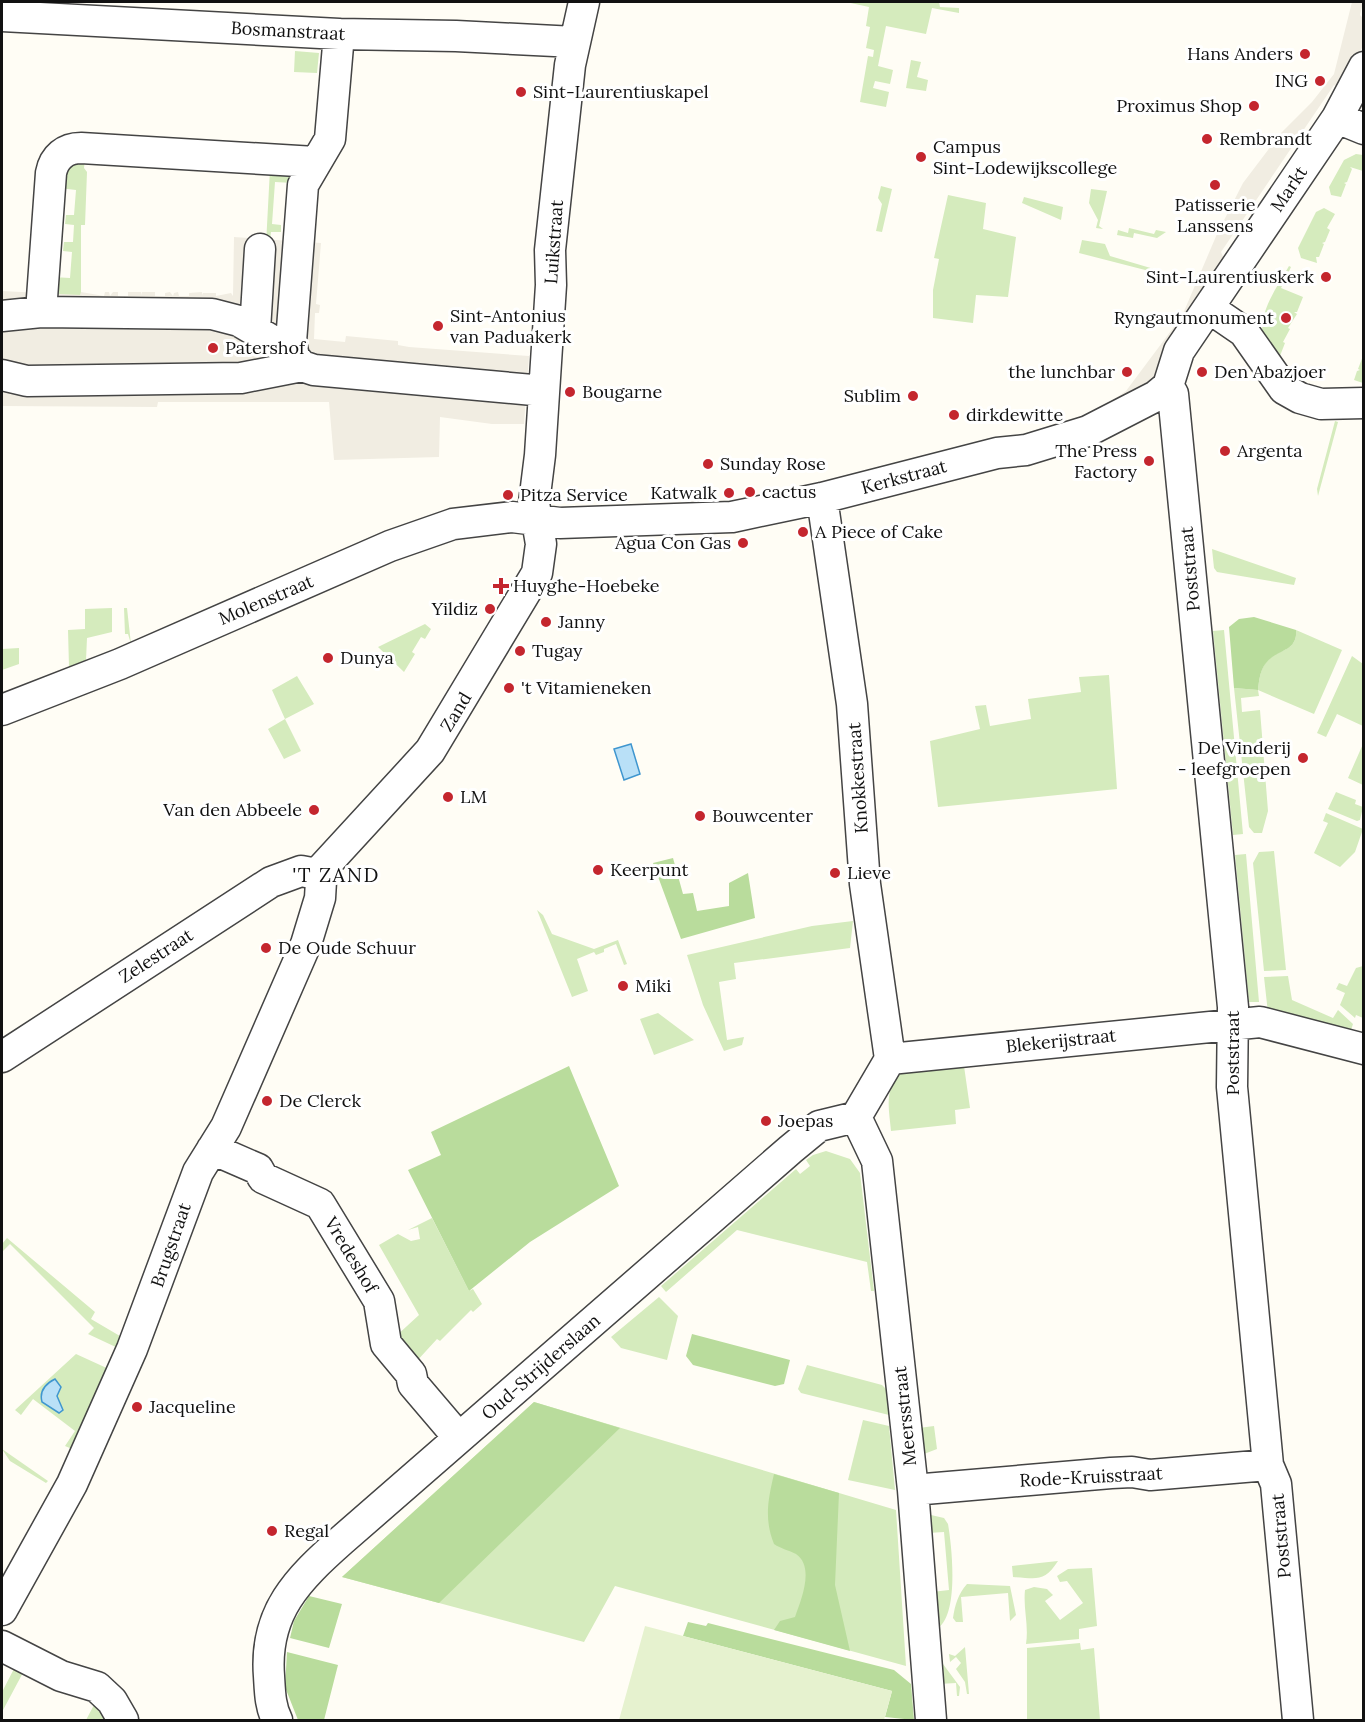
<svg xmlns="http://www.w3.org/2000/svg" width="1365" height="1722" font-family="Lora,serif">
<style>
.green{fill:#d5ebbd}
.forest{fill:#b9dc9c}
.pitch{fill:#e6f2cf}
.plaza{fill:#f1ede2}
.water{fill:#b9e0f7;stroke:#3f96cf;stroke-width:1.5}
.lines{fill:none;stroke-linecap:round;stroke-linejoin:round}
.minor-casing{stroke:#444;stroke-width:33}
.minor{stroke:#fff;stroke-width:30}
.poi-dot{fill:#c4262e;stroke:#fff;stroke-width:2}
.labels{text-anchor:middle;stroke-width:6;stroke-linejoin:round;paint-order:stroke}
.street-label{font-size:18px;fill:#111;stroke:#fff}
.poi-label{font-size:18px;fill:#111;stroke:#fff;text-anchor:start}
.neighbourhood-label{font-size:20px;letter-spacing:1.5px;fill:#111;stroke:#fff}
</style>
<rect width="100%" height="100%" fill="#fffdf5"/>
<path class="green" d="M846,2H939L940,7L959,8V13L932,8L926,34L886,26L878,66L893,70L890,84L875,81L873,88L889,92L886,107L860,102L868,56L873,57L874,50L866,48L870,27L866,26L869,7Z
M295,51L319,53L317,73L294,72Z
M911,60L921,62L917,77L928,80L926,91L906,88Z
M1356,154L1363,155V171L1350,167L1352,169L1347,182L1344,183L1346,184L1341,197L1331,195L1329,187L1344,160Z
M85,159L84,168L87,172L85,225H81V295L58,301L53,277L70,278L72,252L63,251L64,242H73L74,225L65,224L66,215H74L76,190L59,188L62,169Z
M270,169L298,171L293,183L275,182L272,224L281,225V232H271L263,301Z
M881,186L892,189L882,232L876,231L882,204L878,198Z
M1091,189L1107,191L1099,226L1103,229L1096,228L1098,220L1089,203Z
M948,195L986,203L983,229L1016,237L1008,297L976,295L973,323L933,318V290L939,259L934,258Z
M1024,197L1063,207L1061,220L1022,203Z
M1324,208L1335,214L1327,228L1330,230L1325,242L1322,243L1324,244L1319,257H1316L1317,263L1301,258L1298,248L1316,212Z
M1129,228L1154,234L1156,230L1166,232L1157,238L1134,233L1133,238L1117,235L1118,230L1128,233Z
M1082,240L1105,244L1110,256L1154,269L1153,272L1079,253Z
M1289,266L1291,267L1281,288L1303,297L1297,312H1294L1297,314L1288,328L1290,329L1283,342L1285,343L1276,366C1272,356 1265,346 1263,336C1258,312 1278,286 1289,266Z
M1363,356H1364L1363,383L1354,380L1357,371L1360,370L1358,369Z
M1335,421L1338,422L1318,496L1317,489Z
M1212,549L1296,578L1294,585L1217,572L1214,568Z
M112,608V632L87,638L86,660L69,667L68,630L85,629V609Z
M124,608H127L131,644L128,634H125Z
M425,624L431,629L425,639L421,637L412,652L415,654L404,672L378,647Z
M1224,630L1243,834L1233,835L1213,631Z
M1296,630L1342,650L1314,714L1258,690L1259,696L1241,698L1242,712L1260,710L1268,811L1262,833H1254L1249,827L1234,688L1258,690C1259,681 1260,670 1266,662C1277,649 1298,652 1296,630Z
M19,648V664L2,670V649Z
M1352,656L1363,664V726L1337,714L1326,737L1317,733Z
M1109,675L1117,789L938,807L930,741L980,729L975,706L986,705L990,726L1031,719L1028,699L1081,692L1079,677Z
M297,676L314,704L285,719L301,751L284,759L268,729L285,719L272,690Z
M1363,744V785L1348,778Z
M1336,792L1356,800L1355,804L1363,807L1360,820L1357,821L1328,809Z
M1326,813L1363,829L1355,852L1340,867L1314,853L1328,823L1323,821Z
M1274,851L1286,970L1264,971L1253,863L1259,852Z
M1246,854L1259,1002H1249L1235,855Z
M537,910L543,915L552,934L594,949L618,940L627,964L624,965L616,944L604,949V952L596,955L594,952L577,959L588,991L572,997Z
M853,921L850,948L734,963L736,979L719,982L727,1040L744,1037L742,1045L724,1051L703,1005L687,955L812,926Z
M1363,966V1018L1356,1015L1355,1018L1340,1005L1345,993L1336,989L1339,983L1347,986L1356,968Z
M1288,976L1292,1000L1333,1018L1338,1010L1353,1024L1351,1030L1363,1035L1268,1013L1264,977Z
M658,1013L694,1040L654,1055L640,1019Z
M964,1066L970,1108L955,1110L956,1124L891,1131C889,1108 883,1087 904,1071Z
M826,1151L850,1159L860,1173L874,1291H871L867,1262L737,1230L666,1292L661,1286L796,1169L800,1174L810,1166L806,1160L813,1155Z
M432,1218L469,1291L473,1289L482,1304L473,1312L471,1310L440,1341L437,1339L415,1363L395,1337L419,1315L379,1245L398,1234L411,1241L420,1239L418,1227L408,1230Z
M7,1238L95,1312L91,1319L125,1339L120,1349L88,1334L94,1328L10,1244L2,1252V1244Z
M659,1297L678,1316L667,1360L621,1348L611,1337Z
M76,1354L111,1370L72,1449L65,1446L75,1431L33,1399L21,1415L15,1410Z
M807,1365L882,1385L888,1391L889,1415L801,1393L798,1389Z
M534,1402L896,1510L906,1666L615,1586L584,1642L342,1577Z
M863,1420L889,1426L895,1490L848,1480Z
M934,1426L937,1449L924,1454L919,1428Z
M2,1449L48,1481L46,1483L10,1461Z
M931,1515L944,1518L948,1524C952,1547 959,1614 938,1628L932,1592L949,1590L944,1532L928,1533Z
M1058,1561C1044,1583 1036,1578 1013,1577L1012,1566Z
M1092,1568L1097,1626L1079,1629V1639L1026,1644C1029,1625 1023,1609 1025,1590L1034,1587L1047,1589L1053,1595L1045,1601L1060,1620L1083,1603L1067,1581L1060,1582L1057,1576L1068,1569Z
M967,1584L1010,1586L1016,1615L1010,1621L1008,1593L961,1597L963,1622H956L953,1618C955,1605 958,1594 967,1584Z
M1080,1643L1081,1650L1094,1648L1100,1720H1027V1648Z
M939,1646L943,1664L960,1687L959,1696H957L956,1683L939,1684Z
M965,1647L969,1694H967L965,1682L956,1669L961,1663L956,1657L950,1662L949,1654L955,1656Z
M17,1663L26,1667L2,1712V1692Z
M94,1705L108,1720H86Z"/>
<path class="forest" d="M1254,617L1296,630C1298,652 1277,649 1266,663C1260,670 1259,681 1258,690L1234,688L1229,627L1239,619Z
M673,858L683,894L693,893L697,911L729,906V883L748,873L755,918L681,939L653,863Z
M569,1066L619,1186L530,1242L469,1291L408,1170L441,1155L431,1132Z
M692,1334L790,1360L784,1384L775,1386L693,1365L686,1356Z
M534,1402L620,1428L439,1603L342,1577Z
M774,1474L839,1493L835,1585L850,1651L774,1630L780,1621L795,1617C801,1600 815,1567 796,1554C789,1550 781,1549 774,1544C764,1519 768,1500 774,1474Z
M309,1596L342,1604L329,1648L290,1638L294,1621Z
M688,1622L706,1626L708,1623L894,1670L911,1684L914,1720L885,1717L892,1691L683,1636Z
M287,1652L338,1665L324,1720H298L285,1687Z"/>
<path class="pitch" d="M645,1626L892,1691L884,1720H619Z"/>
<path class="plaza" d="M1352,2H1363L1360,15L1363,18V46L1340,88L1334,85L1221,252L1224,259L1161,377L1116,403L1114,399L1126,391L1182,316L1217,234L1243,183L1281,133L1312,102L1334,74Z
M234,237L321,243L316,304L320,305L319,313H315L314,339L345,342L346,336L398,341V345L409,347L529,356L524,424H492L440,417L439,457L334,460L329,402H158L157,407L2,406V291L80,295L81,292L104,296L105,292H109L110,296L113,292H118V296H128V292H141L142,295V292H155V296H165V293L170,292L173,296L174,293L178,292L179,296H189V293L202,292V295L203,293H216V296L231,293L233,296Z"/>
<path class="water" d="M631,744L640,774L624,780L614,749Z
M55,1379L61,1387L57,1396L63,1410L59,1413L42,1402C39,1391 45,1384 55,1379Z"/>
<g class="lines">
<defs>
<path id="minor" d="M2,16L339,34L456,36L575,42
M339,34L330,139L303,185L291,342L294,357L302,366L314,370L544,391
M1337,118L1364,129
M1209,308L1244,332L1284,389L1300,398L1321,404L1364,403
M41,312L51,173C54,157 65,148 81,148L315,162
M2,316L41,312L212,314L239,321L293,353
M255,330L260,249
M2,375L27,381L241,378L302,366
M1168,386L1173,394L1233,1007L1232,1087L1268,1465L1276,1484L1298,1720
M822,498L852,704L865,884L890,1059
M2,710L120,664L390,546L453,524L512,517L560,523L732,517L822,498L997,453L1026,450L1088,431L1156,396L1168,386L1179,351L1337,118L1364,67
M317,874L430,751L537,573L541,544L534,503L540,455L551,285L550,250L570,65L584,2
M2,1057L271,882L301,871L317,874
M890,1059L1260,1022L1364,1049
M856,1117L877,1161L913,1490L931,1720
M212,1149L258,1169L263,1178L320,1204L379,1301L386,1344L411,1374L413,1384L459,1438
M913,1490L1111,1473L1132,1472L1150,1475L1268,1465
M2,1610L72,1484L132,1349L198,1172L226,1127L306,944L320,898L321,881L317,874
M2,1646L61,1676L97,1687L112,1701L123,1720
M277,1720C270,1706 270,1692 269,1676C264,1612 298,1579 342,1540L791,1149L819,1126L856,1117L890,1059"/>
</defs>
<use href="#minor" class="minor-casing"/>
<use href="#minor" class="minor"/>
</g>
<g class="poi-dot">
<circle cx="1305" cy="54" r="6"/>
<circle cx="1320" cy="81" r="6"/>
<circle cx="521" cy="92" r="6"/>
<circle cx="1254" cy="106" r="6"/>
<circle cx="1207" cy="139" r="6"/>
<circle cx="921" cy="157" r="6"/>
<circle cx="1215" cy="185" r="6"/>
<circle cx="1326" cy="277" r="6"/>
<circle cx="1286" cy="318" r="6"/>
<circle cx="438" cy="326" r="6"/>
<circle cx="213" cy="348" r="6"/>
<circle cx="1127" cy="372" r="6"/>
<circle cx="1202" cy="372" r="6"/>
<circle cx="570" cy="392" r="6"/>
<circle cx="913" cy="396" r="6"/>
<circle cx="954" cy="415" r="6"/>
<circle cx="1225" cy="451" r="6"/>
<circle cx="1149" cy="461" r="6"/>
<circle cx="708" cy="464" r="6"/>
<circle cx="750" cy="492" r="6"/>
<circle cx="729" cy="493" r="6"/>
<circle cx="508" cy="495" r="6"/>
<circle cx="803" cy="532" r="6"/>
<circle cx="743" cy="543" r="6"/>
<path d="M498 577h6v6h6v6h-6v6h-6v-6h-6v-6h6z"/>
<circle cx="490" cy="609" r="6"/>
<circle cx="546" cy="622" r="6"/>
<circle cx="520" cy="651" r="6"/>
<circle cx="328" cy="658" r="6"/>
<circle cx="509" cy="688" r="6"/>
<circle cx="1303" cy="758" r="6"/>
<circle cx="448" cy="797" r="6"/>
<circle cx="314" cy="810" r="6"/>
<circle cx="700" cy="816" r="6"/>
<circle cx="598" cy="870" r="6"/>
<circle cx="835" cy="873" r="6"/>
<circle cx="266" cy="948" r="6"/>
<circle cx="623" cy="986" r="6"/>
<circle cx="267" cy="1101" r="6"/>
<circle cx="766" cy="1121" r="6"/>
<circle cx="137" cy="1407" r="6"/>
<circle cx="272" cy="1531" r="6"/>
</g>
<g class="labels">
<g class="street-label">
<text transform="translate(288 31) rotate(3)" y="6">Bosmanstraat</text>
<text transform="translate(1289 189) rotate(-56)" y="6">Markt</text>
<text transform="translate(554 242) rotate(-86)" y="6">Luikstraat</text>
<text transform="translate(904 477) rotate(-15)" y="6">Kerkstraat</text>
<text transform="translate(1190 569) rotate(-95)" y="6">Poststraat</text>
<text transform="translate(266 600) rotate(-23)" y="6">Molenstraat</text>
<text transform="translate(456 712) rotate(-59)" y="6">Zand</text>
<text transform="translate(858 778) rotate(-94)" y="6">Knokkestraat</text>
<text transform="translate(156 956) rotate(-33)" y="6">Zelestraat</text>
<text transform="translate(1061 1041) rotate(-6)" y="6">Blekerijstraat</text>
<text transform="translate(1233 1053) rotate(-90)" y="6">Poststraat</text>
<text transform="translate(171 1245) rotate(-71)" y="6">Brugstraat</text>
<text transform="translate(351 1255) rotate(59)" y="6">Vredeshof</text>
<text transform="translate(541 1367) rotate(-41)" y="6">Oud-Strijderslaan</text>
<text transform="translate(905 1416) rotate(-96)" y="6">Meersstraat</text>
<text transform="translate(1091 1477) rotate(-3)" y="6">Rode-Kruisstraat</text>
<text transform="translate(1281 1536) rotate(-95)" y="6">Poststraat</text>
</g>
<g class="poi-label">
<text x="1293" y="60" text-anchor="end">Hans Anders</text>
<text x="1308" y="87" text-anchor="end">ING</text>
<text x="533" y="98">Sint-Laurentiuskapel</text>
<text x="1242" y="112" text-anchor="end">Proximus Shop</text>
<text x="1219" y="145">Rembrandt</text>
<text x="933" y="153">Campus<tspan x="933" dy="21">Sint-Lodewijkscollege</tspan></text>
<text x="1215" y="211" text-anchor="middle">Patisserie<tspan x="1215" dy="21">Lanssens</tspan></text>
<text x="1314" y="283" text-anchor="end">Sint-Laurentiuskerk</text>
<text x="450" y="322">Sint-Antonius<tspan x="450" dy="21">van Paduakerk</tspan></text>
<text x="1274" y="324" text-anchor="end">Ryngautmonument</text>
<text x="225" y="354">Patershof</text>
<text x="1115" y="378" text-anchor="end">the lunchbar</text>
<text x="1214" y="378">Den Abazjoer</text>
<text x="582" y="398">Bougarne</text>
<text x="901" y="402" text-anchor="end">Sublim</text>
<text x="966" y="421">dirkdewitte</text>
<text x="1137" y="457" text-anchor="end">The Press<tspan x="1137" dy="21">Factory</tspan></text>
<text x="1237" y="457">Argenta</text>
<text x="720" y="470">Sunday Rose</text>
<text x="762" y="498">cactus</text>
<text x="717" y="499" text-anchor="end">Katwalk</text>
<text x="520" y="501">Pitza Service</text>
<text x="815" y="538">A Piece of Cake</text>
<text x="731" y="549" text-anchor="end">Agua Con Gas</text>
<text x="513" y="592">Huyghe-Hoebeke</text>
<text x="478" y="615" text-anchor="end">Yildiz</text>
<text x="558" y="628">Janny</text>
<text x="532" y="657">Tugay</text>
<text x="340" y="664">Dunya</text>
<text x="521" y="694">'t Vitamieneken</text>
<text x="1291" y="754" text-anchor="end">De Vinderij<tspan x="1291" dy="21">- leefgroepen</tspan></text>
<text x="460" y="803">LM</text>
<text x="302" y="816" text-anchor="end">Van den Abbeele</text>
<text x="712" y="822">Bouwcenter</text>
<text x="610" y="876">Keerpunt</text>
<text x="847" y="879">Lieve</text>
<text x="278" y="954">De Oude Schuur</text>
<text x="635" y="992">Miki</text>
<text x="279" y="1107">De Clerck</text>
<text x="778" y="1127">Joepas</text>
<text x="149" y="1413">Jacqueline</text>
<text x="284" y="1537">Regal</text>
</g>
<g class="neighbourhood-label">
<text x="336" y="882">'T ZAND</text>
</g>
</g>
<rect width="1365" height="1722" fill="none" stroke="#111111" stroke-width="6"/>
</svg>
